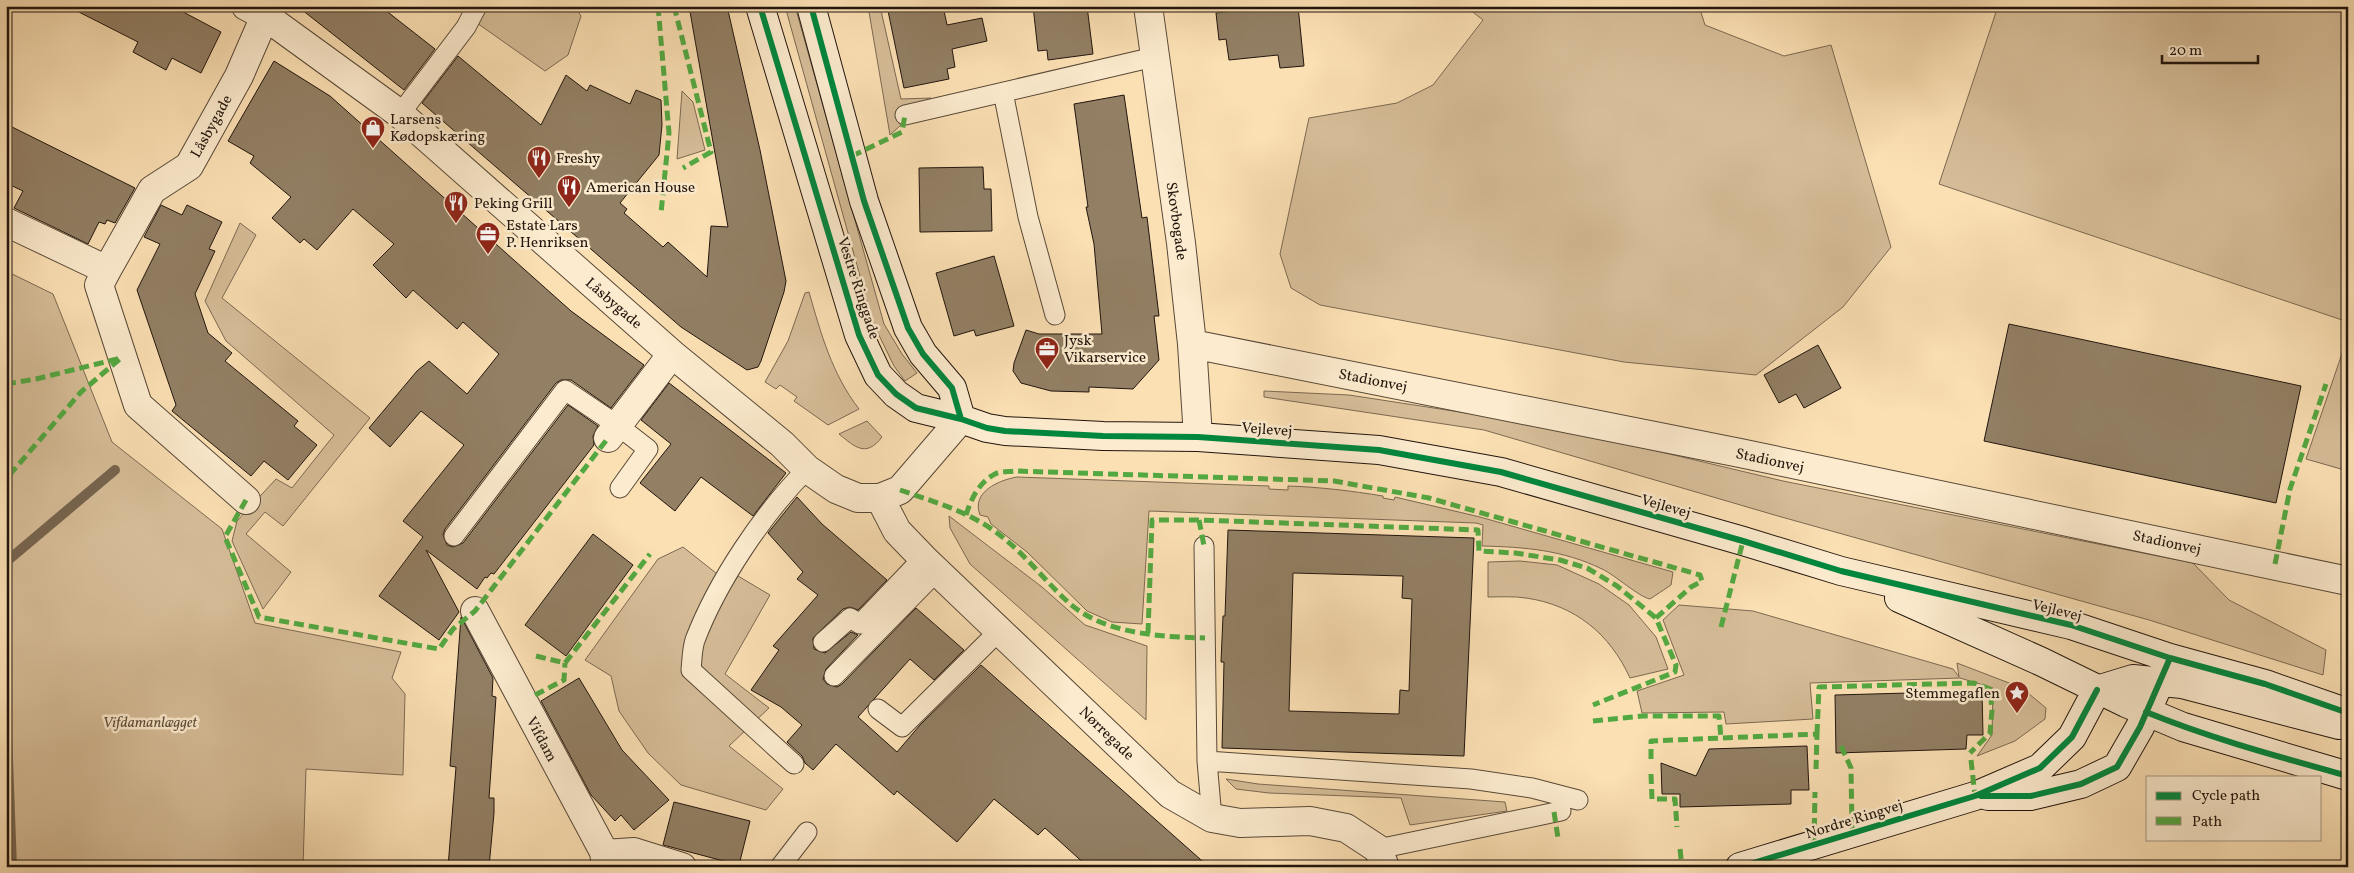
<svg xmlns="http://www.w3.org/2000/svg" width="2354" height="873" font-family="Vollkorn,serif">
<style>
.green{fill:#d6bd98;stroke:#7c6952}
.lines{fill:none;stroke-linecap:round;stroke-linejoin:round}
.stream{stroke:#77654f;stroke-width:10}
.building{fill:#927f64;stroke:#21150d;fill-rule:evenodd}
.service-casing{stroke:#584837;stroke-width:21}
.minor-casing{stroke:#584837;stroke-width:30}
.secondary-casing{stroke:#21150d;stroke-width:30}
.service{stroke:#fcebce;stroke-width:19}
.minor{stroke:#fcebce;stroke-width:28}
.secondary{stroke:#fcebce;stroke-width:28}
.quiet{stroke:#52a941;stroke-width:5;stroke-dasharray:10 5;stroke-linecap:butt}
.cycleway-casing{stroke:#fcebce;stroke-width:9}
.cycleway{stroke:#00873e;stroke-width:6}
.labels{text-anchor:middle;stroke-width:5;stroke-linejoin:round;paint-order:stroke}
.poi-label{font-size:15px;fill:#21150d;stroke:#fcebce;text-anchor:start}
.street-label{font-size:15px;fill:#21150d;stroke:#fcebce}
.park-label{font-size:15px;font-style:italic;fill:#60503e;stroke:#fcebce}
</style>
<rect width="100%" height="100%" fill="#fbe0b4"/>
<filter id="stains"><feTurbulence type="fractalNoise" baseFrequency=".004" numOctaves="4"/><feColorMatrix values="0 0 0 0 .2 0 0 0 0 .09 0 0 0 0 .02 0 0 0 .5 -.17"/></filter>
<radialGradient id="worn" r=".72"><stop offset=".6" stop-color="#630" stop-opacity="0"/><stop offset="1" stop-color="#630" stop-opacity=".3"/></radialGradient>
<path class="green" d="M486,6H575L581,16L568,55L545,71L477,23Z
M785,6H795L884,324L902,354L917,373L905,381L894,366L873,323Z
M868,6H880L901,99L931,98L890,135Z
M1465,6H1699L1705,25L1784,56L1831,45L1891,247L1843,307L1756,375L1624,362L1320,305L1291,288L1280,254L1309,118L1397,103L1433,85L1483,20Z
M1998,6H2348V322L1939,184Z
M682,91L693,102L705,150L677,159Z
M240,223L256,235L222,298L370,418L283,526L265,512L246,534L291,572L263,609L232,541L237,521L276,479L292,488L334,435L226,341L205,301Z
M6,271L53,294L112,442L222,529L255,623L401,652L392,678L405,694L403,775L306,769L303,867H6Z
M809,292C821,334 832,374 859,409L828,425L794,401L797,397L780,385L776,389L765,382L788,341L805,293Z
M2348,336V471L2306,459Z
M1264,391L1349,395L1499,418L1636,446L1783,481L2193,563L2229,600L2326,650L2323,675L2149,620L1778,516L1484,430L1264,397Z
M867,421L882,437C866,458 855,447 839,434Z
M1017,477L1269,486V489L1288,490V486C1320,487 1352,491 1383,496V498L1394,500L1395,497L1480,517L1673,572L1671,585L1650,599C1639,597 1615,575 1602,569C1563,550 1525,547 1482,546L1483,525L1476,523L1149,511L1142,624L1112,622L1087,611L1027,552L991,524L988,517L980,515C971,492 999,480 1017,477Z
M949,516L1042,587L1085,625L1147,646L1146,720L970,564L950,528Z
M683,547L721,577L734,582L738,576L770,595L725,674L769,708L729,746L783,789L766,810L681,785L648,753L619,711L611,676L585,660L658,559Z
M1520,561L1557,565L1599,584L1629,605L1656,637L1668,669L1630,678C1610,634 1575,605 1526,598C1514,596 1500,597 1488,597V562Z
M1679,605L1753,611L1953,669L1959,677L1957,663L2022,688L2046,708L2045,719L2015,741L1977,756L1992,735L1993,688L1960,678L1810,683L1813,719L1726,724L1724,712L1642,713L1637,691L1684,675L1663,620Z
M1226,779L1258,784L1505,802L1507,811L1410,825L1401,798L1269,793L1236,789Z"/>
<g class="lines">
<path class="stream" d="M6,562L115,470
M6,707L12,867"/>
</g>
<path class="building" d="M67,6H172L221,32L201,73L172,58L166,70L133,52L138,42Z
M297,6H380L435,49L404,90Z
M689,6H727L760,150L786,281L784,292L761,361L758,367L747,370L681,327L422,103L458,56L541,125L566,75L587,91L590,85L630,104L636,90L661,100L662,125L659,155L620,203L627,209L624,213L663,247L668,242L707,277L711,226L728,227Z
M887,6H943L947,25L982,18L987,41L952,49L955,67L947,69L949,79L904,88Z
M1033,6H1087L1093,54L1048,60L1047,50L1038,51Z
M1277,6H1298L1304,66L1280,68L1278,55L1229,60L1226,39L1219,40L1216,13Z
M274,61L330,96L571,311L644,365L611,408L571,380H561L556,383L445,529L443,535L447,545L453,547L463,543L568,405L598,426L593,436L594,445L494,574L491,573L487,578L485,577L477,589L426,550L459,612L439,640L379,596L423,537L403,521L464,445L421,411L390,447L369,428L417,371L429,361L467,394L499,354L463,322L457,329L413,290L406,298L373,265L394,244L353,209L317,250L304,239L300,243L272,218L291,197L250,163L254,156L228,141Z
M1124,95L1142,218L1147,217L1159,316H1154L1159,360L1133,389L1089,387V392L1051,391L1021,383L1013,371L1014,363L1026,330L1039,334H1102L1094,244L1086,207H1088L1074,104Z
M6,124L135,188L115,223L107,220L105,224L99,222L88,244L14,208L23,191L6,183Z
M983,167L984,189H991L992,231L920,232L919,168Z
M161,205L182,215L187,205L222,222L209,249L215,251L195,294L208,333L232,353L225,361L298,421L294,426L317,445L288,480L264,461L251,476L172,411L176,405L137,290L160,244L144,237Z
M994,256L1014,326L976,336L974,330L954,336L936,273Z
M2009,324L2301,386L2276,503L1984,441Z
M1818,345L1841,388L1804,408L1796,394L1779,403L1764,375Z
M669,383L786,473L753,516L701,477L675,511L640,483L671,444L641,420Z
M797,497L822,524L887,580L858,610L850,607L843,609L813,638L814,649L825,653L851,632L858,635L826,669L823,679L827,684L837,687L842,684L916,608L964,650L934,680L910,659L858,717L897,752L920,725L981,665L1209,867H1088L1045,828L1038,835L994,799L957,842L897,791L894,795L836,744L813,770L805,763L802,756L787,742L802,725L781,707L751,690L779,650L773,646L818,595L797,579L803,572L768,533Z
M1228,530L1474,538L1464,756L1222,748L1224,662H1221L1223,616H1225ZM1293,573L1403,576L1402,598L1412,599L1409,691L1400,690L1399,714L1289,711Z
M593,534L633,565L566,656L525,625Z
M461,617L493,678L492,696L496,697L489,798H494V813L489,867H448L456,767L450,766Z
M579,678L622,750L669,800L634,830L621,815L615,821L591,795L541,701Z
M1982,691L1983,735H1967L1966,749L1836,753L1835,695Z
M1807,746L1809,790H1791V804L1680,807V794H1662L1661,763L1696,776L1709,749Z
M674,802L750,821L739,865L663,845Z"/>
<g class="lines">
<defs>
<path id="service" d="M1003,92L1028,217L1055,315
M400,114L466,27L477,6
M905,115L1154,57
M454,536L565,390L617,425L648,449L620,488
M1204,546L1207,761L1212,818
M823,642L850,618L860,624L923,558
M834,676L937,571
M878,709L902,727L1000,630
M1207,761L1471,779L1532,788L1578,800
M794,764L691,670C692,661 692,649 695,640C718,580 763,514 807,469
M1378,849L1561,811
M780,867L807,832"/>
<path id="minor" d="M246,6L265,16L400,114L672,354L782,444L807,469L836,489L858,498H880L900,490L961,419
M1148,6L1181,243L1192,344L1198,437
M6,222L107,270L152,190L189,166L239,76L265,16
M107,270L99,285L138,405L246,500
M1192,344L1740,453L2348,581
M608,438L672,354
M880,498L897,531L923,558L1170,794L1212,818L1240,823L1310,821L1346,828L1378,849L1385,867
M475,611L604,852L606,867
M605,854L634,852L682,867"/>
<path id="secondary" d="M760,6L859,335L878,375L896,394L916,408L961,419L987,428L1005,431L1103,436L1198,437L1379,450L1501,472L1743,541L1841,571L2071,625L2170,658L2265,684L2348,713
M811,6L864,201L908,328L923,354L952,388L961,419
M1899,598L2042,662L2126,703L2183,727L2348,776
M2097,690L2133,679L2182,684L2339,725
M1988,796H2031L2081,784L2117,767L2140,727L2170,658
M1740,867L1975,796L2040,768L2072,737L2097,690"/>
</defs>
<use href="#service" class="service-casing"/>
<use href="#minor" class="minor-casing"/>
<use href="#secondary" class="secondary-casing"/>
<use href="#service" class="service"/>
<use href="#minor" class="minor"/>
<use href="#secondary" class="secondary"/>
<path class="quiet" d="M658,6L669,133L661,213
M674,6L711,152L683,168
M852,156L902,132L905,115
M6,384L36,379L121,358L81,392L6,479
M900,490C938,503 976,514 1006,540C1029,559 1047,583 1068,602C1103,634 1161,637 1205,638
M246,500L225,537L259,617L439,649L453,629L475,611L608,438
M966,515C971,499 979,482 995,474C1000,471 1009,472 1015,471L1334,481L1429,498L1700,575L1702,581L1691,587L1656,618
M1199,520L1204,546
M2275,564L2290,489L2326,384
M1721,627L1743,541
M1148,633L1152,520H1199L1478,530L1479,551L1515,553L1560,560L1587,568L1617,586L1656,618L1676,665L1675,672L1593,705
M536,656L565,663L650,554
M535,695L564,680L565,663
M1593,721L1642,716H1719L1721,738
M1817,734L1819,687L1974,683L1990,689L1992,710L1990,733L1970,753
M1841,746L1851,768L1852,831
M1651,759V741L1817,734L1816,769
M1971,760L1975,796
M1651,774L1652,799H1675L1677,827
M1554,812L1558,838
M1814,843L1815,792
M1680,849L1682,867"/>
<defs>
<path id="cycleway" d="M760,6L859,335L878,375L896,394L916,408L961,419L987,428L1005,431L1103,436L1198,437L1379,450L1501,472L1743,541L1841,571L2071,625L2170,658L2265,684L2348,713
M811,6L864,201L908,328L923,354L952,388L961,419
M2146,712C2212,739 2280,757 2348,776
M1981,796H2031L2081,784L2117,767L2140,727L2170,658
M1740,867L1975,796L2040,768L2072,737L2097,690"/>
</defs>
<use href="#cycleway" class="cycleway-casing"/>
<use href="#cycleway" class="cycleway"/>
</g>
<defs>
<symbol id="shop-pin" viewBox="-11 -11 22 30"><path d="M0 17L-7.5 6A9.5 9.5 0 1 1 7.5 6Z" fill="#8f2418" stroke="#fcebce"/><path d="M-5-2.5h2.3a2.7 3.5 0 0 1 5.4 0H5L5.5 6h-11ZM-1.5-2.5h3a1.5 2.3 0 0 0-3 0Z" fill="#fff"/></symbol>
<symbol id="restaurant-pin" viewBox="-11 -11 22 30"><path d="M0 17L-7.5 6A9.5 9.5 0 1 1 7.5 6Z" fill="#8f2418" stroke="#fcebce"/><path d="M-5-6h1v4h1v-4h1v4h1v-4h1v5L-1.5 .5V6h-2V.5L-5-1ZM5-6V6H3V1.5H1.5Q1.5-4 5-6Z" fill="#fff"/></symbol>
<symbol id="office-pin" viewBox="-11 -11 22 30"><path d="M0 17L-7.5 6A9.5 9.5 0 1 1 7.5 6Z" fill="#8f2418" stroke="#fcebce"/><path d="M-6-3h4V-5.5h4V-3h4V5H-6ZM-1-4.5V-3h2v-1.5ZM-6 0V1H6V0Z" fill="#fff"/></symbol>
<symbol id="sight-pin" viewBox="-11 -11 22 30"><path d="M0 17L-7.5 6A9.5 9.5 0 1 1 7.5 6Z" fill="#8f2418" stroke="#fcebce"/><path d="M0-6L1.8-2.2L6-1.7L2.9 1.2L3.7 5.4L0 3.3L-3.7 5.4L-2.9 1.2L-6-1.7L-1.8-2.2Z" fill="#fff"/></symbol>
</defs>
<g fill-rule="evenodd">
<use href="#shop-pin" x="359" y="114" width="28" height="38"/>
<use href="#restaurant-pin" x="525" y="144" width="28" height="38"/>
<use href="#restaurant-pin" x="555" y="173" width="28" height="38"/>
<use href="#restaurant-pin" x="442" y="189" width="28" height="38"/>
<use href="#office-pin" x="474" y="220" width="28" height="38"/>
<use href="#office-pin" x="1033" y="335" width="28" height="38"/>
<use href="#sight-pin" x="2003" y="679" width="28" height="38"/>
</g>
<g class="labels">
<g class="poi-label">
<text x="390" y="124">Larsens<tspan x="390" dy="17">Kødopskæring</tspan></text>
<text x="556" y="163">Freshy</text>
<text x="586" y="192">American House</text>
<text x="474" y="208">Peking Grill</text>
<text x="506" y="230">Estate Lars<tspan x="506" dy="17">P. Henriksen</tspan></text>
<text x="1064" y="345">Jysk<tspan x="1064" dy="17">Vikarservice</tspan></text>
<text x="2000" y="698" text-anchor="end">Stemmegaflen</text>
</g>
<g class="street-label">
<text transform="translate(211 126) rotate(-61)" y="5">Låsbygade</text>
<text transform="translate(1177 221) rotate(82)" y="5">Skovbogade</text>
<text transform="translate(859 288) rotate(72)" y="5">Vestre Ringgade</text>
<text transform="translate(614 303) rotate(41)" y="5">Låsbygade</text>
<text transform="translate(1373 380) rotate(11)" y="5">Stadionvej</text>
<text transform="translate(1267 429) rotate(4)" y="5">Vejlevej</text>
<text transform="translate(1770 460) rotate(12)" y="5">Stadionvej</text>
<text transform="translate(1666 506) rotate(16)" y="5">Vejlevej</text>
<text transform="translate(2167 542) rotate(12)" y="5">Stadionvej</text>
<text transform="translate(2057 610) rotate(14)" y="5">Vejlevej</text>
<text transform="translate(1107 733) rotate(44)" y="5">Nørregade</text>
<text transform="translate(542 739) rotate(62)" y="5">Vifdam</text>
<text transform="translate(1854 819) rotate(-17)" y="5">Nordre Ringvej</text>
</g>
<g class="park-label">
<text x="150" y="727">Vifdamanlægget</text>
</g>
</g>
<rect width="2354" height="873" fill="none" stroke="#fbe0b4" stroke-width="25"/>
<rect x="8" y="8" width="2339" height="858" fill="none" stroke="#21150d" stroke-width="2.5"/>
<rect x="12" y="12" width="2329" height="848" fill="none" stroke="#21150d"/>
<rect x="2146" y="776" width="175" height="65" fill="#fcebce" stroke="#a49581"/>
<rect x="2156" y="792" width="25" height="8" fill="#00873e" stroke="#a49581"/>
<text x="2192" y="800" font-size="15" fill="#21150d">Cycle path</text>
<rect x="2156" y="817" width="25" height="8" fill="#52a941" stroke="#a49581"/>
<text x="2192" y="826" font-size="15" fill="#21150d">Path</text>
<path d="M2162 55v8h96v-8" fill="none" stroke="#21150d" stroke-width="2.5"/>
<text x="2169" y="55" font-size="15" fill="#21150d" stroke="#fcebce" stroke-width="4" paint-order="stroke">20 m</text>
<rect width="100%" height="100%" filter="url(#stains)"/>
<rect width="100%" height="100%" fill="url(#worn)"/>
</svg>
